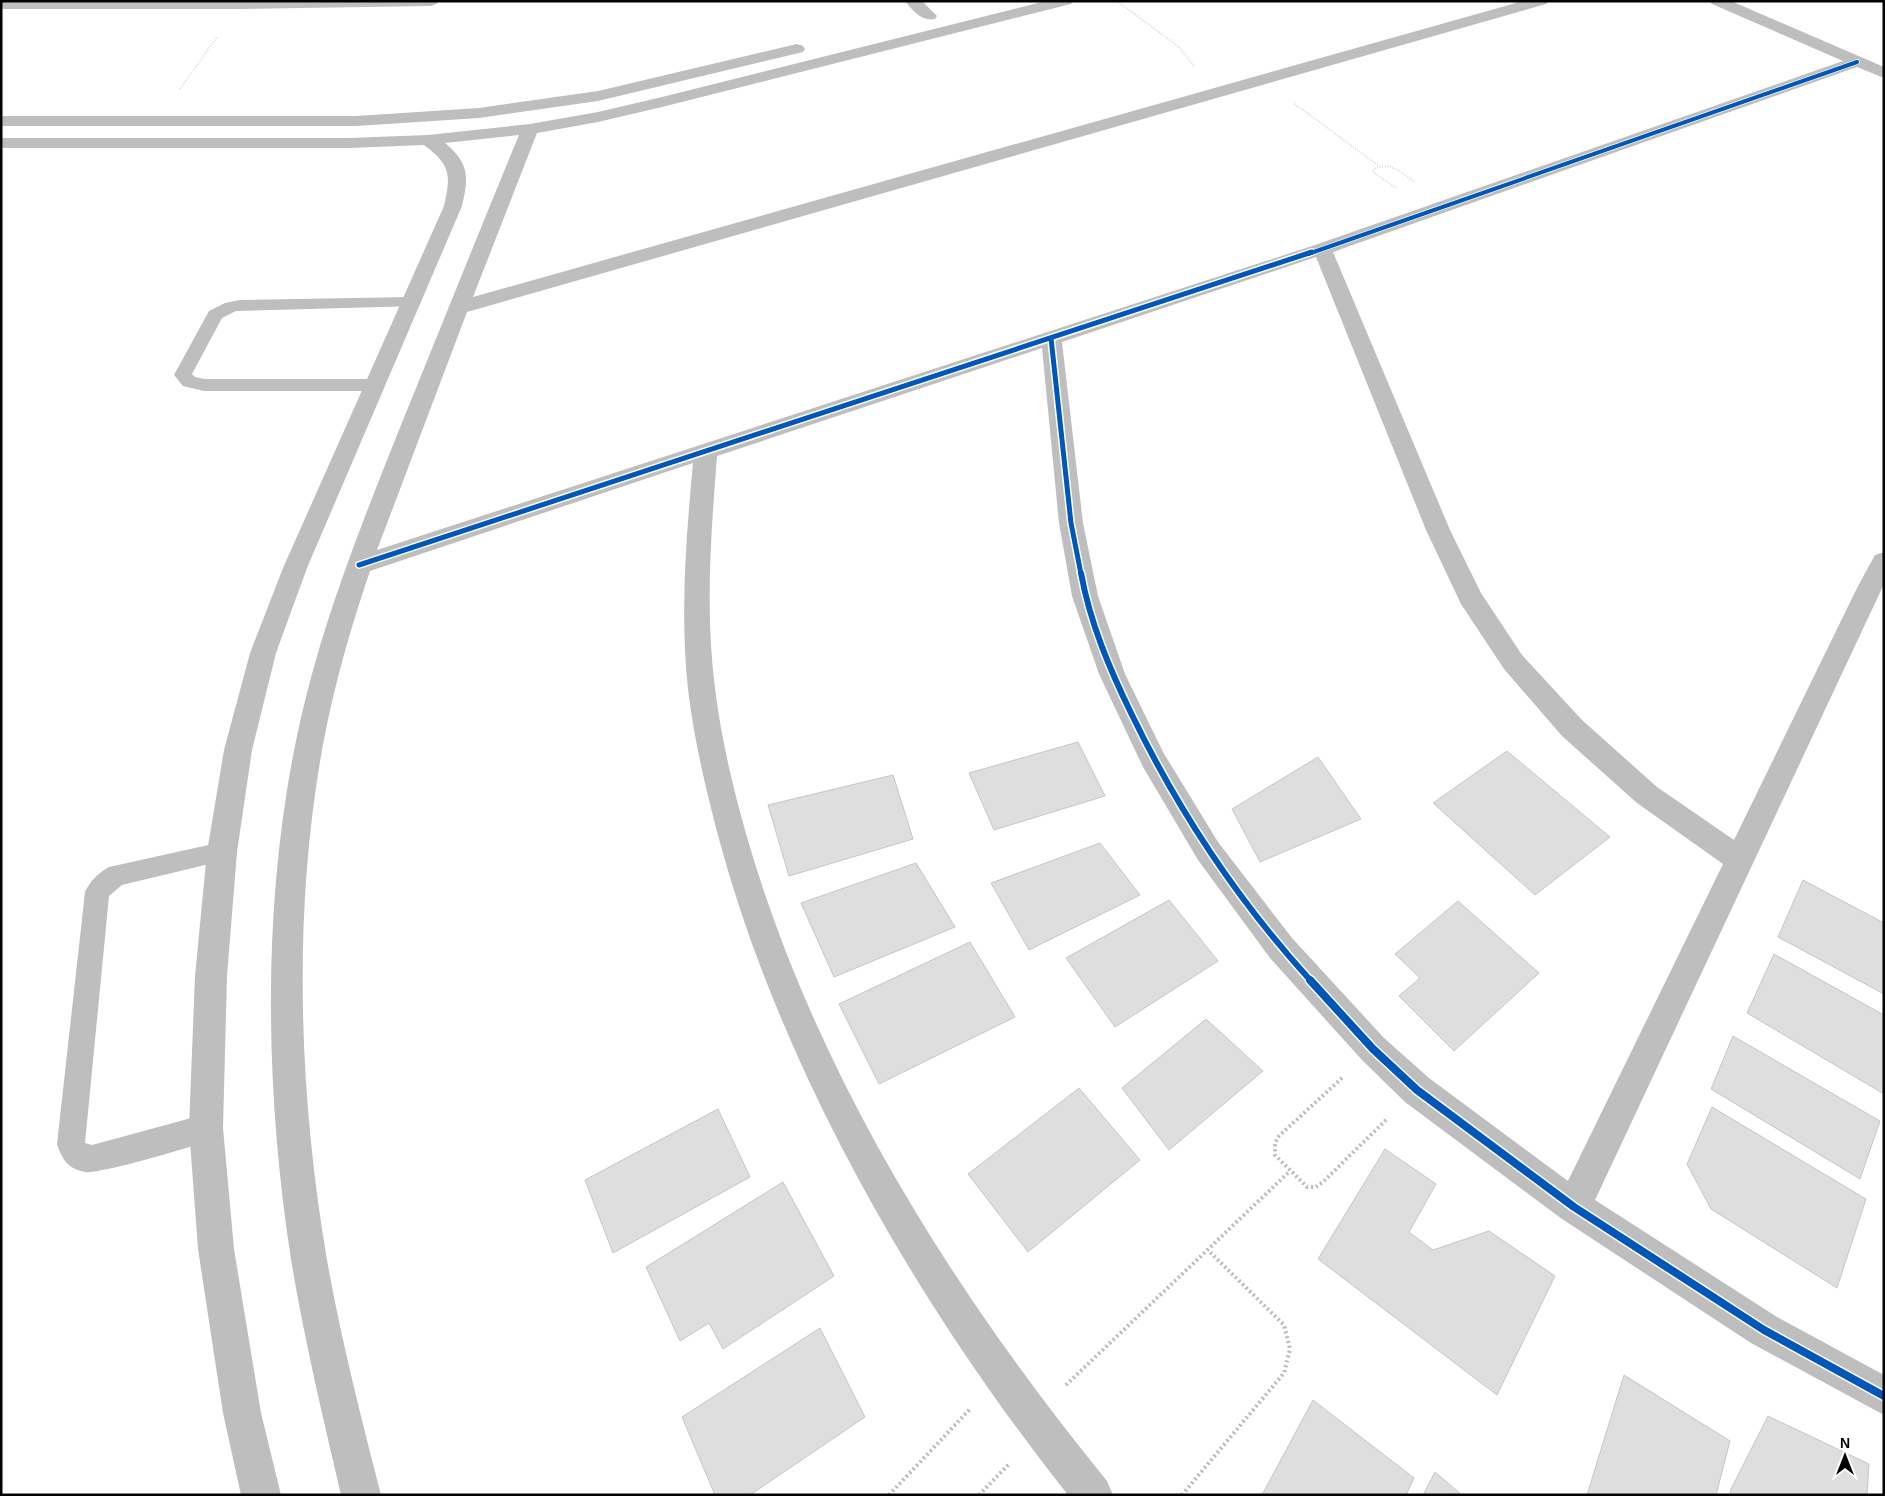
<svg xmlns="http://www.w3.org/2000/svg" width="1885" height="1496" font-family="Helvetica,sans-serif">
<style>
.building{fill:#dedede;stroke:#c6c6c6}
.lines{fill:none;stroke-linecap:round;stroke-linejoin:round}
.path-far1{stroke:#b9b9b9;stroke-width:2;stroke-dasharray:0.5 2;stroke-linecap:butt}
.path{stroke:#b9b9b9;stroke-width:4;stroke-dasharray:2 3;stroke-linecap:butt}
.service{fill:#bebebe;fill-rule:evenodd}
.minor{fill:#bebebe;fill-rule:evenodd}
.cycleway-far3-casing{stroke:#fff;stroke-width:5.5}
.cycleway-far2-casing{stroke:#fff;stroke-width:8}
.cycleway-far1-casing{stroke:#fff;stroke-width:9}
.cycleway-casing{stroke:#fff;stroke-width:11}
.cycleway-far3{stroke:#0057b8;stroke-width:4}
.cycleway-far2{stroke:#0057b8;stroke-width:5}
.cycleway-far1{stroke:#0057b8;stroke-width:6}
.cycleway{stroke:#0057b8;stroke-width:8}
</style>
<rect width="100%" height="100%" fill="#fff"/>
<path class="building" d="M1078,742L1105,796L994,830L969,773Z
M1507,751L1610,837L1535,895L1433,803Z
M1318,757L1361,819L1260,862L1232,809Z
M893,775L913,839L789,876L768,805Z
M1100,843L1140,895L1029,950L991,883Z
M916,863L955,927L834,977L801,903Z
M1803,880L1884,923V994L1778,937Z
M1169,900L1218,961L1115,1027L1066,958Z
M1458,901L1539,973L1454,1051L1399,996L1420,978L1395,954Z
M970,942L1015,1017L879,1084L839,1004Z
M1774,954L1884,1015V1094L1747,1013Z
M1206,1019L1263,1071L1169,1150L1122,1088Z
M1733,1036L1880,1121L1860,1179L1711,1089Z
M1079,1088L1140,1160L1028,1252L968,1174Z
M1712,1107L1866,1199L1837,1288L1711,1209L1687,1164Z
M718,1109L750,1177L613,1253L585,1180Z
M1385,1149L1436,1184L1409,1232L1433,1250L1489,1231L1555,1276L1497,1395L1318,1259Z
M783,1182L834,1276L723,1349L709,1323L680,1341L646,1267Z
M820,1328L865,1417L750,1495H715L682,1417Z
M1624,1375L1730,1441L1716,1495H1587Z
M1313,1400L1414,1478L1406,1495H1262Z
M1768,1416L1869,1464L1867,1495H1730L1731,1489Z
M1435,1472L1462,1495H1423Z"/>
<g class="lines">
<path class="path-far1" d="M1117,1L1179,47L1194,66
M180,89L217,37
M1295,104L1379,166
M1396,188L1374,173L1373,170C1389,160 1402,173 1415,182"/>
<path class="path" d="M1342,1078L1279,1136L1275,1143V1155L1307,1187H1316L1323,1182L1386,1120
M1066,1385L1290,1171
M889,1495L971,1408
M979,1495L1010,1463
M1182,1495L1284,1373L1290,1349L1284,1325L1208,1250"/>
<path class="service" d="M411,297L417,298L419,302L417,306L236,311L222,318L192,374L195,377L204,379H375L381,381L384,385L381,389L375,391H204L183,386L174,375L209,311L225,303L240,300Z
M222,842L230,845L234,852L230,859L122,885L109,896L85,1143L92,1145L206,1114L216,1118L220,1128L216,1138C199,1145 98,1175 85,1172C68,1169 62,1159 57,1144L85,892C90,881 98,873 109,867Z"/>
<path class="minor" d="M1,1H439L436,4L431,6L241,9H1Z
M905,1H922L937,16L935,19C922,22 912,10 905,1Z
M1046,1H1074L1071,4L662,107L598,122L537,133L473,297L1523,1H1549L1546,4L467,312L377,550L1315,245L1843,61L1712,4L1709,1H1731L1884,67V78L1857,67L1333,252L1450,530L1481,593L1522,655L1582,720L1657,787L1734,840L1858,586L1875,555L1884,552V584L1595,1200L1777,1317L1884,1375V1415L1751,1343L1562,1219L1405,1102L1362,1060L1270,958L1198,860L1143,767L1099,674L1072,596L1059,523L1042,348L717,456C711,533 705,611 715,688C721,738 733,788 747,837C815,1073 953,1292 1107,1481L1113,1495H1068C918,1306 782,1072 719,839C706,790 694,740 688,689C680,614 686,538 693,463L370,571C352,624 336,679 325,734C292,904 298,1090 327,1260C341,1339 361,1417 381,1495H341C323,1417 304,1339 291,1259C263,1078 261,876 306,697C329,605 364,518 399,430C439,332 478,234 519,135L445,143C469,163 469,177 462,206L307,568L276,653L252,750L237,852L227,976L223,1128L234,1249L261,1413L281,1495H241L223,1413L198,1249L189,1128L195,976L207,852L224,750L250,653L283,568L444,206C451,175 451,165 424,145L349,148H1V138H349L428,135L530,124L598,112L662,97ZM1316,257L1426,530L1461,604L1504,669L1562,736L1637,803L1723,864L1568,1181L1429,1078L1384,1038L1292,938L1218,842L1163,752L1125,674L1098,596L1083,523L1062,342Z
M797,44L803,46L805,49L803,52L598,101L479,118L356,126H1V116H356L479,108L598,91Z"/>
<defs>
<path id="cycleway-far3" d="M1308,254L1857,62"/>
<path id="cycleway-far2" d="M1051,338L1071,523L1081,574
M359,565L1312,252"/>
<path id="cycleway-far1" d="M1081,573C1090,623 1110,670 1132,715C1179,812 1239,902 1311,981"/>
<path id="cycleway" d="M1310,980L1373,1049L1417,1090L1574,1207L1764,1330L1884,1396"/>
</defs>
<use href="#cycleway-far3" class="cycleway-far3-casing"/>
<use href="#cycleway-far2" class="cycleway-far2-casing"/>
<use href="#cycleway-far1" class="cycleway-far1-casing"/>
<use href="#cycleway" class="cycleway-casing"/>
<use href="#cycleway-far3" class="cycleway-far3"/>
<use href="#cycleway-far2" class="cycleway-far2"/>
<use href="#cycleway-far1" class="cycleway-far1"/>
<use href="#cycleway" class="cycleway"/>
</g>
<rect width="1885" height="1496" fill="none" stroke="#000000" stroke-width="5"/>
<g transform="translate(1845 1456)" stroke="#ffffff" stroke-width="4" paint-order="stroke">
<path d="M0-4L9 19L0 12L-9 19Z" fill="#000000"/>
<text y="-8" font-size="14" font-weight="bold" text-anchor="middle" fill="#000000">N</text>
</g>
</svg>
